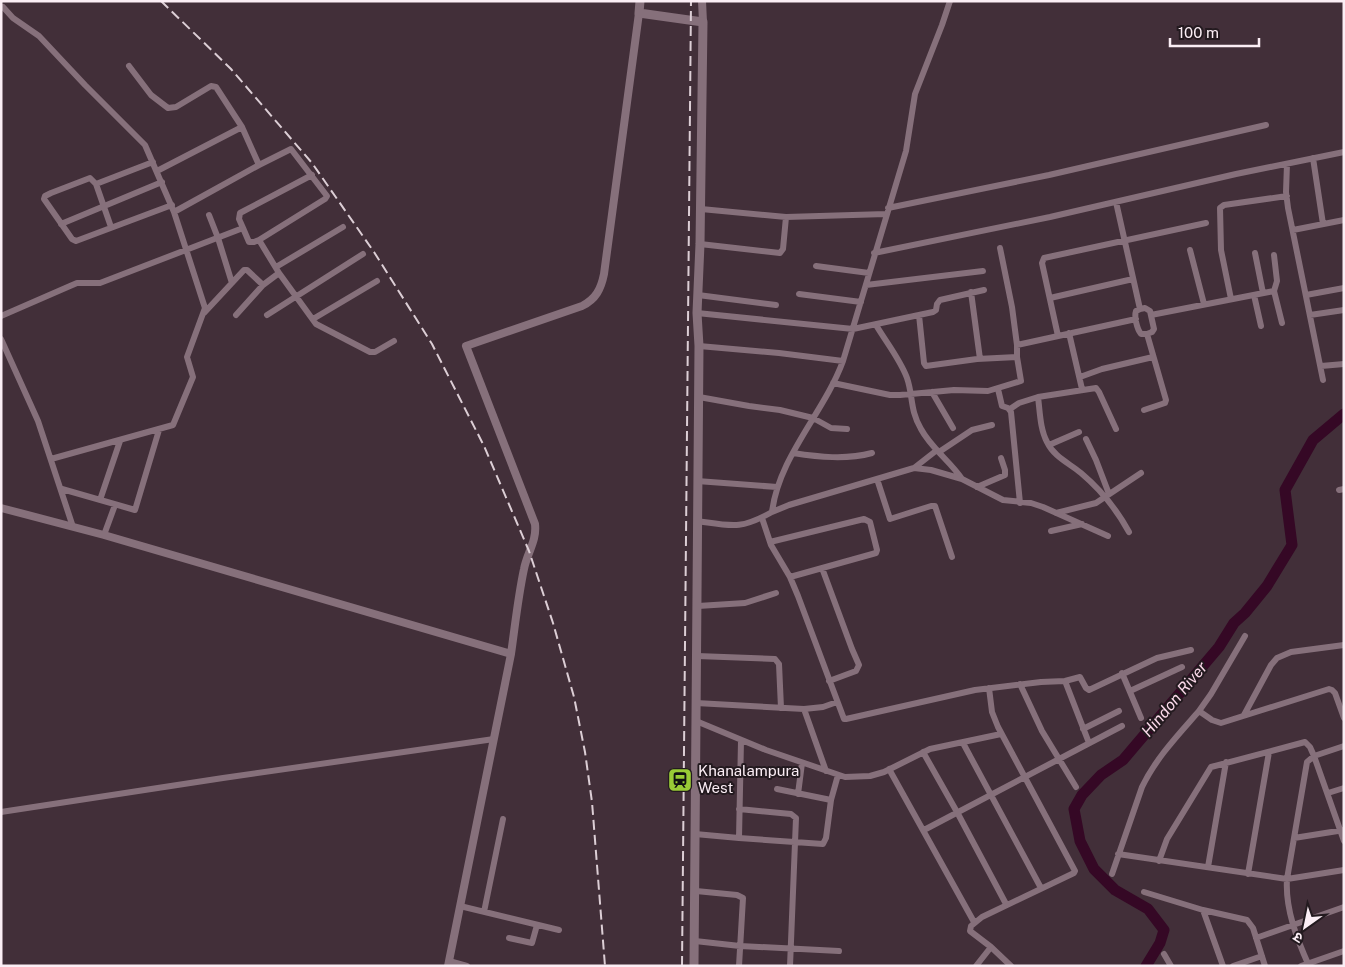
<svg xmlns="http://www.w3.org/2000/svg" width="1345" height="967" font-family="'Public Sans','Noto Sans Devanagari',sans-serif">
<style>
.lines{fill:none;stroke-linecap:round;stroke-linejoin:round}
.river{stroke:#350825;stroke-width:11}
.minor{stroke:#86707b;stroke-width:6}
.tertiary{stroke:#86707b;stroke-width:8}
.secondary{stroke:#86707b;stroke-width:9}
.rail{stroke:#dcced5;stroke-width:2;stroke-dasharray:10 5;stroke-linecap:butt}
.labels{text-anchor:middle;stroke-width:4;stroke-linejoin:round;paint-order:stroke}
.poi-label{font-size:15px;fill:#fbeef5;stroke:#231a1f;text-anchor:start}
.water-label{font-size:16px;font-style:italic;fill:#fbd9ea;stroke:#231a1f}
</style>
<rect width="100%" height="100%" fill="#422f39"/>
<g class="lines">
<path class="river" d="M1146,966L1160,943L1164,930L1148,909L1115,890L1094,869L1080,841L1074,809L1082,795L1101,775L1123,760L1219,647L1234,623L1245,613L1267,586L1292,545L1285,490L1313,440L1344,414"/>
<path class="minor" d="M3,7L13,18L39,36L85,85L145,145L174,212L205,308L187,357L193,377L173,425L51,459
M129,66L151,95L168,108L176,107L211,86L216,87L242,127L259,165L174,212
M1313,158L1323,224
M153,162L96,184L90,178L51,193L45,196L44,199L72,239L76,241L172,205
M1287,164L1286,192L1288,208L1323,380
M259,165L291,149L327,196L325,199L259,240L279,273
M157,171L242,127
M96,184L111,227
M1116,202L1140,309L1136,311C1134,317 1137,329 1141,334H1147L1166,400L1165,403L1144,410
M888,208L1049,175L1266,125
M701,209L786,217L886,214
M209,215L218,238L232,283
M61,224L162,182
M243,228L239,219L240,213L312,175
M1293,230L1344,220
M700,244L780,253L783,249L786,217
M1000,248L1012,307L1017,345
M1190,250L1204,304
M874,253L1050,217L1236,174L1344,152
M1255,253L1263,293
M1274,255L1277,281L1274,291
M816,266L869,273
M276,267L343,227
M866,285L983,271
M971,292L980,359
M799,294L861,302
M698,295L776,305
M1254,295L1261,326
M1306,295L1344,288
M1050,298L1133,279
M1231,299L1221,250L1220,208L1224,205L1287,196
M1140,309L1145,308L1150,311L1154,329L1152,332L1147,334
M204,313L244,270H247L263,285L279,273L316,324L370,352H375L394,341
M697,313L853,329L933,312L936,310L937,304L940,300L984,290
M236,315L263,285
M267,315L363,254
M919,315L924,363L926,366L977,359L1017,357
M1151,315L1274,291L1282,323
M1310,315L1344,310
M1,316L70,286L77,283H100L243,228L249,242H254L259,240
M313,319L377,281
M876,325C886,342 900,359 907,378C913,395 910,411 921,429C931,448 950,461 962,479
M1069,333L1082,389
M1058,336L1042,263L1044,258L1206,223
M1,339L38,421L73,527
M699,346L779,353L843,361
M1321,366L1344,364
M1080,377L1102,369L1153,357
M833,383L890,395H900L954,390L988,391L1021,381L1017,357V345L1136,319
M998,389L1002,406L1008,408L1011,412L1020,503
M932,392L953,428
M699,397L749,406L780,410L813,418L831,428L847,429
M1038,397L1096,388L1099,392L1116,429
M1010,409L1019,403L1038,397C1040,412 1040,429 1047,442C1054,457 1069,463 1081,473C1100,489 1117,510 1129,532
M1086,439L1096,460L1109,494
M1049,445L1079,432
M939,452L972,430L992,425
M793,453C819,457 846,460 872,453
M914,468L937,450
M877,479L890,519L931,506H935L952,557
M697,481L777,487
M977,487L1005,475V470L1001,458
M62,489L135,510L159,430
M1339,490L1344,489
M100,500L120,441
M772,512L789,505L914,468L931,470L962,479L1003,500L1031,503L1043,507L1108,536
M1056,513L1096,503L1141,473
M762,518L771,545L790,577L798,596L844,719H846L975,690L1041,682L1065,681L1080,677L1086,688L1089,690L1157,658L1191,650
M697,521C732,526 740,530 772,512C779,456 824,413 843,361L906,151L915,94L942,25L950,1
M1051,531L1082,524
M104,535L115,505
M770,542L864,519L870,522L877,550L876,553L790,577
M822,568L852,649L859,665L856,671L829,681
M698,606L745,603L776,593
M697,656L775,659L779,664L781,708
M1122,673L1141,718
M1065,681L1089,743
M1020,684L1042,731L1076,787
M989,688L992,712L998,727L1075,871L1074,873L982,917L971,926L970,931L991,947L1011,966
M1130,691L1182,667
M696,703L804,709L823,707L837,702
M804,709L826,771
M1199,711L1211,694L1245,636
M1244,715L1271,665L1277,658L1291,652L1344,645
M696,721L766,750L845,777L870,776L884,772L930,749L1001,734
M1083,729L1119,711
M963,743L1041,888
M923,752L957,812L1006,904
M889,769L974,922
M777,789L831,800
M1328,793L1344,788
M798,794L802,763
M739,809L791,814L796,818L790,966
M1,812L223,778L494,739
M924,830L1122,726
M695,834L739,838L823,844L826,838L831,800L838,775
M739,838L741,741
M1294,838L1344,830
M1118,854L1287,879L1344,870
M1159,861L1167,839L1211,767L1305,742L1310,747L1314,756L1344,841
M1208,867L1226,762
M1112,874L1142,787C1156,758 1178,735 1199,711L1212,720L1221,723L1329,689L1332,690L1335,693L1344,718
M1248,874L1269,752
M696,891L737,895L743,898L739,966
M1144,892L1203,910L1223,966
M460,906L559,930
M1203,910L1247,920L1253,928L1265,966
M484,912L503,819
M509,938L532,943L537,925
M1256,938L1344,907
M695,941L740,946L839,951
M1164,954L1171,966
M449,961L467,966
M976,966L991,947
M1233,966L1262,956
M1301,966L1344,951
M1309,966C1297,939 1285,909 1287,879L1307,762L1314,756L1344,746"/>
<path class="tertiary" d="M702,1L703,22
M1,508L104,535L511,654L448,966
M511,654C515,626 518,597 524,569C527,553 537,541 535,524L466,346L582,306C596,299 601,289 604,274L639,13"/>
<path class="secondary" d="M640,1L639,13L703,22L700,244L697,313L699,346L694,966"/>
<path class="rail" d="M161,1L231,69L312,163L374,252L432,344L484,446L529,551L553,623L574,697L585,752L592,802L605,966
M682,966L691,1"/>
</g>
<defs>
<symbol id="station-square" viewBox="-11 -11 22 22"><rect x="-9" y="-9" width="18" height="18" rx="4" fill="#99cb36" stroke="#231a1f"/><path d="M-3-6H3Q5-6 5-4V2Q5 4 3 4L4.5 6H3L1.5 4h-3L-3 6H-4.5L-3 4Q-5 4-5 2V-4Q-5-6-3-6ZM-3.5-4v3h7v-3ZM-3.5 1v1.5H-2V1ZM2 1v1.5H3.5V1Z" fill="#111"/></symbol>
</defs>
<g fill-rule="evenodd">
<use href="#station-square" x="666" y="766" width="28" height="28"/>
</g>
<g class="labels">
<g class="poi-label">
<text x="698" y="776">Khanalampura<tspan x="698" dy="17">West</tspan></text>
</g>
<g class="water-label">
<text transform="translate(1174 699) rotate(-50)" y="6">Hindon River</text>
</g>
</g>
<rect width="1345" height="967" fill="none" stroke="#fbeef5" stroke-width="5"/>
<g transform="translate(1305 927) rotate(213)" stroke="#231a1f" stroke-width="4" paint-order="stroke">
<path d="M0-4L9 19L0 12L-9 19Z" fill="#fbeef5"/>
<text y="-8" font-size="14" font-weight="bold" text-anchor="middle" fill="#fbeef5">उ</text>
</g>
<path d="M1170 38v8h89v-8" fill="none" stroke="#fbeef5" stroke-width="2.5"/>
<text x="1178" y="38" font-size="15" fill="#fbeef5" stroke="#231a1f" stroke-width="4" paint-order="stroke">100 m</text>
</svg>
